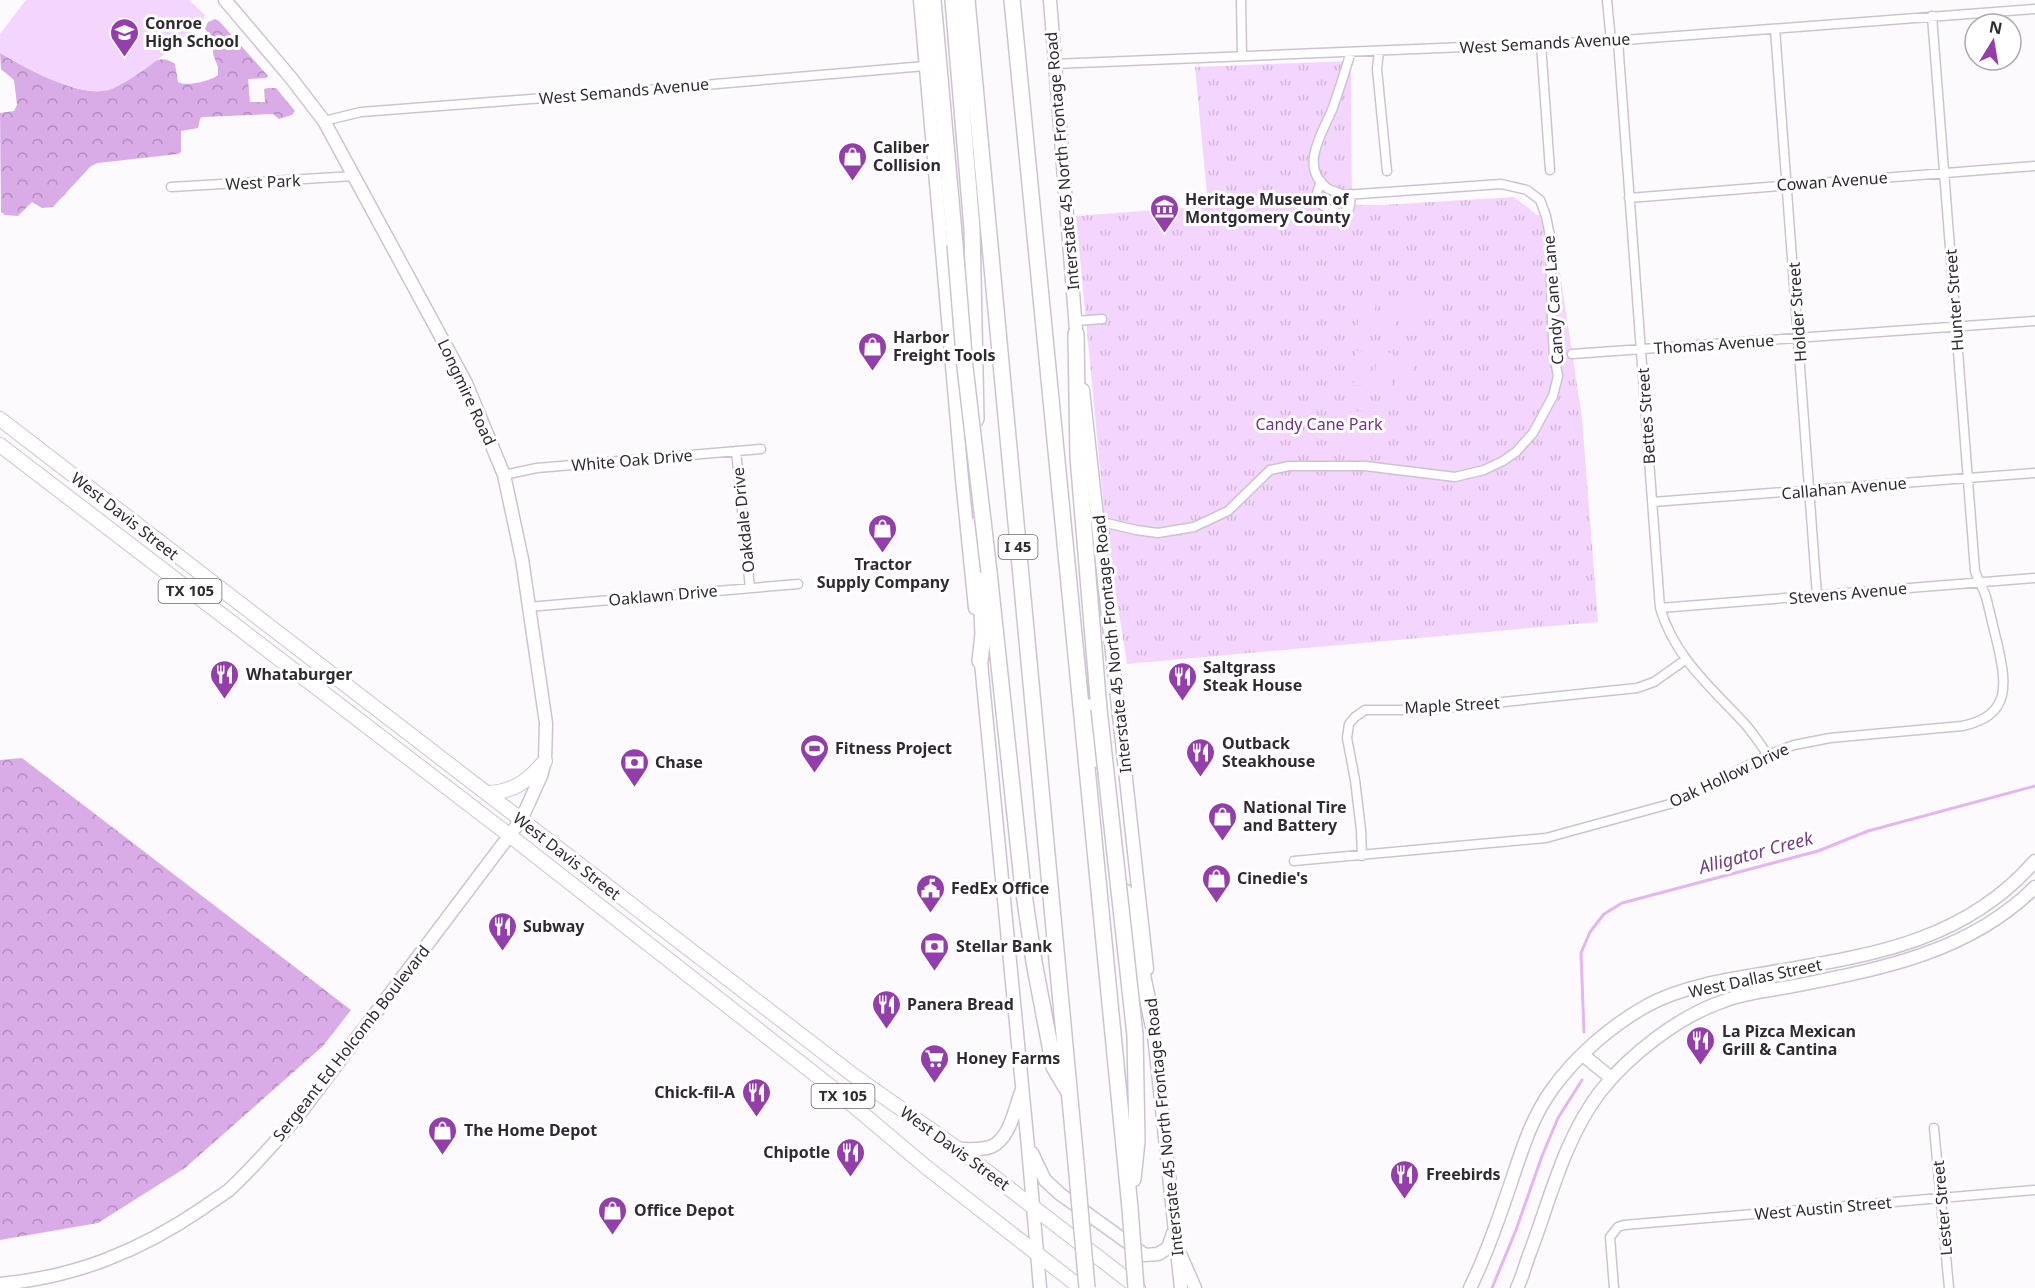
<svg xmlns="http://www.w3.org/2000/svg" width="2035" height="1288" font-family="'Noto Sans',sans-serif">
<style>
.forest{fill:url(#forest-crowns)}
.park{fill:url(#park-tufts)}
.garden{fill:#f4d5fe}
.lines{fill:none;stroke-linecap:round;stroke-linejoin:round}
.stream{stroke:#e3b6f1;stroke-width:3}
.street-casing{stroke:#cdc3d0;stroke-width:11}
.secondary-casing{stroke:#cdc3d0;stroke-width:15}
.primary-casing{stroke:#cdc3d0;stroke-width:16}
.highway-casing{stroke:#cdc3d0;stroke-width:18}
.street{stroke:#fff;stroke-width:8}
.secondary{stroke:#fff;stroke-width:12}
.primary{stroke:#fff;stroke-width:14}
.highway{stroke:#fff;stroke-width:15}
.highway-bridge-casing{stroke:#cdc3d0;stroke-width:18;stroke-linecap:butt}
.highway-bridge{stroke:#fff;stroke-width:15}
.labels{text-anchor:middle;stroke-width:6;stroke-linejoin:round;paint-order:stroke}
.shield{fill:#fff;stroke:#6d6b6e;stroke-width:1.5}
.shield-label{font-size:15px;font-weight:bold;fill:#2f2b30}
.poi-label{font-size:16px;font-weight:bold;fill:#2f2b30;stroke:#fff;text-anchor:start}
.street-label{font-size:16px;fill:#2f2b30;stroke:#fff}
.park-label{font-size:16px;fill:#6b357b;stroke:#fff}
.water-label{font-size:18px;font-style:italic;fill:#723c82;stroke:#fff}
</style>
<defs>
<pattern id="forest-crowns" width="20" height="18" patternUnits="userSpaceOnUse" patternTransform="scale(1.5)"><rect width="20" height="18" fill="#d9ace7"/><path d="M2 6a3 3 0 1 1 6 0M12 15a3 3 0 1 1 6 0" fill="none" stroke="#b08cbc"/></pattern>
<pattern id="park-tufts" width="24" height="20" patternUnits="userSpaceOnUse" patternTransform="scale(1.5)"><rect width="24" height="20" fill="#f4d5fe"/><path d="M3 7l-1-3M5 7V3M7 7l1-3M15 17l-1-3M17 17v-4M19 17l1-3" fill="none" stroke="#d2b7da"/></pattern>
</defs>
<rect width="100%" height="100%" fill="#fcfafd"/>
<path class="forest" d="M215,19L219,21L268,76L266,78L248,79L250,102H265L264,89L268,88H276L295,111L292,115L279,119L273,114L202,117L200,119L198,128L181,131V152L178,154L98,163L91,166L53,207L42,208L32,202L18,216L5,215L1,212L0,113L14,111L17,105L14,80L1,69L0,53C22,66 80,98 105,90C118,86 131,78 142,70C147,67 153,61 158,60C164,58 171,61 175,64L178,82C186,87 211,81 218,75V67L213,54V38L205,29L208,22Z
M22,758L351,1010L323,1046L185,1168L98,1223L0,1240V760Z"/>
<path class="park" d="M1351,61L1352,205H1383L1514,197L1537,215L1551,214L1582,418L1598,622L1127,664L1106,531L1076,216L1208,206L1195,67Z"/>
<path class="garden" d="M26,0H189L205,15L204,19C188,29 177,45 162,56C148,68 129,81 112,89C83,100 25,68 0,53V34Z
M1360,298L1376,299L1373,333L1357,332Z
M1381,299L1397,300L1395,335L1378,334Z
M1402,301L1418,302L1415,336L1399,335Z
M1356,351L1372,352L1369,386L1353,385Z
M1377,352L1393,353L1391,388L1374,386Z
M1398,354L1414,355L1411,389L1395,388Z
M1348,411L1372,412L1371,452H1347Z"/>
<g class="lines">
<path class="stream" d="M1584,1032L1581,953L1590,932L1604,914L1622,903L1818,851L1868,831L2035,786
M1492,1288L1516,1230L1542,1156L1558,1118L1582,1080"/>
<defs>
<path id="street" d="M1241,0L1242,56
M1607,0L1611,41
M1775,29L1817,596
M1618,41L1660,608C1675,658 1711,687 1745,724C1753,733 1760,744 1768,755
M1541,44L1550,170
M1379,51L1377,69L1387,171
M1054,64L1611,41L2035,9
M324,121L361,112L623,92L925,66
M1321,181L1317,193V201C1324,207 1342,219 1349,209C1351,205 1350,198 1351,194
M171,187L354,176
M1629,198L2035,166
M1076,321L1102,319
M1572,354L2035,321
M736,451L750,588
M504,475L537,468L761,449
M1653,502L2035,473
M1098,521L1136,530L1158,533L1194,527L1228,511L1270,470L1289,466H1365L1455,477L1484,470L1503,461L1516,452L1533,433L1553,396L1558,376L1554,355L1552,322L1550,236L1546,216L1540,200L1527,190L1501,184L1345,195C1340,193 1332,191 1327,188C1299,167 1322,134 1332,110C1339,91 1345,71 1351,52
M528,607L798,584
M1660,608L2035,578
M1362,856L1361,830L1355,780L1347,738L1349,724L1355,717L1365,710H1427L1637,688L1654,682L1685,660
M1294,861L1546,838L1677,802L1768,755L1794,745L1830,738L1962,726C2013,716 2006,682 1997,642C1993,627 1990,612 1986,597C1983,588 1978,580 1975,571L1932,16
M1934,1128L1949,1288
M1614,1288L1610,1237L1618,1227L1624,1225L2035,1190"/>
<path id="secondary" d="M920,0L962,479L975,608
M1050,0L1077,343
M1083,390L1147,969
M980,652L1028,1147L1040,1288
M1152,1016L1181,1288
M1583,1055L1611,1078
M958,1149C969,1149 987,1151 996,1144C1011,1133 1015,1108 1021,1092
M1032,1153L1045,1180L1060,1194L1145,1255L1158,1254L1168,1248L1173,1233
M1181,1256L1195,1288
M0,1284C76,1277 140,1251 203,1208C211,1202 221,1196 229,1190C254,1167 276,1141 298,1116L521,820L541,776L545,761L546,723L522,559L504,475L466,383L324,121L291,78L225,0
M1470,1288C1484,1260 1495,1229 1505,1200C1519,1161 1528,1122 1553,1088C1577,1055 1612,1025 1648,1005C1682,987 1724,980 1761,974C1864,956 1962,945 2035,861
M1517,1288C1523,1276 1526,1262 1531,1250C1551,1196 1565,1138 1600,1092C1629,1055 1679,1016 1724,1001C1747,992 1775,990 1799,985C1885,968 1971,951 2035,887"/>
<path id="primary" d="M0,419L853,1075L958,1149L1138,1288
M0,445L509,835L830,1086L926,1167L1081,1288
M487,793C514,792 528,781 545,761"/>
<path id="highway" d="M933,0L955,245
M953,0L972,229L976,419
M967,0L1076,1163
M1012,0L1130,1208
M1076,334L1078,457L1099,709
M978,524L983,634L980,661
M989,572L1022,880L1034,962L1054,1067L1067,1089
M1089,707L1098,760
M1125,892L1153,1025
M1133,1179L1137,1141L1135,1035"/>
</defs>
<use href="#street" class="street-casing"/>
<use href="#secondary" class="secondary-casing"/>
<use href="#primary" class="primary-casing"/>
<use href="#highway" class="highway-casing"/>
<use href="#street" class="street"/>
<use href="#secondary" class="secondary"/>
<use href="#primary" class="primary"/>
<use href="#highway" class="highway"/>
<defs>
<path id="highway-bridge" d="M955,245L965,367L989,572
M1099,709L1135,1035
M1076,1163L1087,1288
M1130,1208L1136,1288"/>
</defs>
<use href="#highway-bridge" class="highway-bridge-casing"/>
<use href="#highway-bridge" class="highway-bridge"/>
</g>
<defs>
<symbol id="school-pin" viewBox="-11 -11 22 30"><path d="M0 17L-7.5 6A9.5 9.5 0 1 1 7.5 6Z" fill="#933eab" stroke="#fff"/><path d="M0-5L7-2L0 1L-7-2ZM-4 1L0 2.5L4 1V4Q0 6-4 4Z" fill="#fff"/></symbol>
<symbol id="shop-pin" viewBox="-11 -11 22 30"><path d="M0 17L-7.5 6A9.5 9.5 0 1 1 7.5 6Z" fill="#933eab" stroke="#fff"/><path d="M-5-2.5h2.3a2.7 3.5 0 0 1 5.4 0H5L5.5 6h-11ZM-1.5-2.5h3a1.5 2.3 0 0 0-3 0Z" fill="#fff"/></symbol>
<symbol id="museum-pin" viewBox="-11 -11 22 30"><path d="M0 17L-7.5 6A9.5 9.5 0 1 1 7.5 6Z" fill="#933eab" stroke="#fff"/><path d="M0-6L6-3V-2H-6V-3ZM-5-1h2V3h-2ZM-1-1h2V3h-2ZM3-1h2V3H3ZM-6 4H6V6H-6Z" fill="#fff"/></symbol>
<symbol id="restaurant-pin" viewBox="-11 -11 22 30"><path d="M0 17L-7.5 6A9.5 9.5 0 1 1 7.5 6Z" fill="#933eab" stroke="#fff"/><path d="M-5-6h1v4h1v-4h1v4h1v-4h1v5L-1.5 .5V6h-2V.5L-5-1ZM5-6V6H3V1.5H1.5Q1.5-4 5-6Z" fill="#fff"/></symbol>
<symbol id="stadium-pin" viewBox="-11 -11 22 30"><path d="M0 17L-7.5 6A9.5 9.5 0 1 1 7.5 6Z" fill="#933eab" stroke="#fff"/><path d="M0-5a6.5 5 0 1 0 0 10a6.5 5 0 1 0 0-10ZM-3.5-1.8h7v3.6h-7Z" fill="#fff"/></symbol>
<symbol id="bank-pin" viewBox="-11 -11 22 30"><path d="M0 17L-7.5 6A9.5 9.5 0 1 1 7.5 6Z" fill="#933eab" stroke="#fff"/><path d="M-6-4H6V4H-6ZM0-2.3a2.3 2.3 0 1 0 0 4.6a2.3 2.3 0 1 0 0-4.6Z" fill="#fff"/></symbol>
<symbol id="civic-pin" viewBox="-11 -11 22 30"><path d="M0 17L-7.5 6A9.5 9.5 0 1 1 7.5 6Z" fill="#933eab" stroke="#fff"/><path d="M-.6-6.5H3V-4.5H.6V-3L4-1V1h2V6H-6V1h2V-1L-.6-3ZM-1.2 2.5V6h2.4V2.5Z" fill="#fff"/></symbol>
<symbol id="supermarket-pin" viewBox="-11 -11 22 30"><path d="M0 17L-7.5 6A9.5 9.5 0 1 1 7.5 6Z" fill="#933eab" stroke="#fff"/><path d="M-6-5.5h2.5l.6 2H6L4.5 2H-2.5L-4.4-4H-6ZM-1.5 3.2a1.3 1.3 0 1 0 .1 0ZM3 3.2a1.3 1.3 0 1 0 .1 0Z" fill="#fff"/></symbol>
</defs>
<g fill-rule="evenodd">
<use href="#school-pin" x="108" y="16" width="33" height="45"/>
<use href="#shop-pin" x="836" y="140" width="33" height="45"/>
<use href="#museum-pin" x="1148" y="192" width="33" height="45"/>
<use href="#shop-pin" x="856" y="330" width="33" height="45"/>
<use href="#shop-pin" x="866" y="512" width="33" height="45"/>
<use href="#restaurant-pin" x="208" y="658" width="33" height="45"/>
<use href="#restaurant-pin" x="1166" y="660" width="33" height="45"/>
<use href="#stadium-pin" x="798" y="732" width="33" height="45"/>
<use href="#restaurant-pin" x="1184" y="736" width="33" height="45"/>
<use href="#bank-pin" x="618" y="746" width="33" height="45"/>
<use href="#shop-pin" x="1206" y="800" width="33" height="45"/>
<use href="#shop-pin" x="1200" y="862" width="33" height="45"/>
<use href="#civic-pin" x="914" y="872" width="33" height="45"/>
<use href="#restaurant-pin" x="486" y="910" width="33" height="45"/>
<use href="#bank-pin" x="918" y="930" width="33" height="45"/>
<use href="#restaurant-pin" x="870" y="988" width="33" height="45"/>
<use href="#restaurant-pin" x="1684" y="1024" width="33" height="45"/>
<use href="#supermarket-pin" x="918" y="1042" width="33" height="45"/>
<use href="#restaurant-pin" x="740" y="1076" width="33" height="45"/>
<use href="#shop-pin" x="426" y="1114" width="33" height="45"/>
<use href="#restaurant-pin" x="834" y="1136" width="33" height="45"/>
<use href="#restaurant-pin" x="1388" y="1158" width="33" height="45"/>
<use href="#shop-pin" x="596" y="1194" width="33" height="45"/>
</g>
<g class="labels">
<g class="shield">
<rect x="998.5" y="535" width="39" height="24" rx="4.5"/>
<rect x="158.5" y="579" width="63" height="24" rx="4.5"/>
<rect x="811.5" y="1084" width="63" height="24" rx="4.5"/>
</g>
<g class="shield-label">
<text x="1018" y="552">I 45</text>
<text x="190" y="596">TX 105</text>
<text x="843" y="1101">TX 105</text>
</g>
<g class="poi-label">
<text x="145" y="29">Conroe<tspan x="145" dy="18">High School</tspan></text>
<text x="873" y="153">Caliber<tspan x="873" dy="18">Collision</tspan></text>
<text x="1185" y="205">Heritage Museum of<tspan x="1185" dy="18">Montgomery County</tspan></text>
<text x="893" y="343">Harbor<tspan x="893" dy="18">Freight Tools</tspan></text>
<text x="883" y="570" text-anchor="middle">Tractor<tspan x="883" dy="18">Supply Company</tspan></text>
<text x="1203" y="673">Saltgrass<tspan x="1203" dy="18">Steak House</tspan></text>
<text x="246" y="680">Whataburger</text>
<text x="1222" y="749">Outback<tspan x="1222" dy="18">Steakhouse</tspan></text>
<text x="835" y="754">Fitness Project</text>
<text x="655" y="768">Chase</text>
<text x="1243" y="813">National Tire<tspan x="1243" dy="18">and Battery</tspan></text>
<text x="1237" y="884">Cinedie's</text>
<text x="951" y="894">FedEx Office</text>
<text x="523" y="932">Subway</text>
<text x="956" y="952">Stellar Bank</text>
<text x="907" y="1010">Panera Bread</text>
<text x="1722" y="1037">La Pizca Mexican<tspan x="1722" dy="18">Grill &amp; Cantina</tspan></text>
<text x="956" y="1064">Honey Farms</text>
<text x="735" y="1098" text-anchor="end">Chick-fil-A</text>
<text x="464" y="1136">The Home Depot</text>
<text x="830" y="1158" text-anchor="end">Chipotle</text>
<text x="1426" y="1180">Freebirds</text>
<text x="634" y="1216">Office Depot</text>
</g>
<g class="street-label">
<text transform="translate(1545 43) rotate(-3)" y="6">West Semands Avenue</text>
<text transform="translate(624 91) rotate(-5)" y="6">West Semands Avenue</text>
<text transform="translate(1062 161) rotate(-95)" y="6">Interstate 45 North Frontage Road</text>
<text transform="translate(1832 181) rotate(-4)" y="6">Cowan Avenue</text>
<text transform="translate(263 182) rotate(-3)" y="6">West Park</text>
<text transform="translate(1553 300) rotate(-94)" y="6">Candy Cane Lane</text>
<text transform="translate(1954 300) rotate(-94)" y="6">Hunter Street</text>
<text transform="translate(1797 312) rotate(-94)" y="6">Holder Street</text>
<text transform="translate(1714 344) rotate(-4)" y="6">Thomas Avenue</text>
<text transform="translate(467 392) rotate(65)" y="6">Longmire Road</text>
<text transform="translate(1646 416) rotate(-94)" y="6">Bettes Street</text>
<text transform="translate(632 460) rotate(-5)" y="6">White Oak Drive</text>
<text transform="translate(1844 488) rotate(-5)" y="6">Callahan Avenue</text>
<text transform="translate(125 516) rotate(38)" y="6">West Davis Street</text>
<text transform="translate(743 520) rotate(-96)" y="6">Oakdale Drive</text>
<text transform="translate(1848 593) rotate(-5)" y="6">Stevens Avenue</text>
<text transform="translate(663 595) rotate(-5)" y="6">Oaklawn Drive</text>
<text transform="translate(1112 644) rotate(-96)" y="6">Interstate 45 North Frontage Road</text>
<text transform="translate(1452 705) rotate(-3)" y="6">Maple Street</text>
<text transform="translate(1729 775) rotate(-25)" y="6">Oak Hollow Drive</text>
<text transform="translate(567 856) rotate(38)" y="6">West Davis Street</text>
<text transform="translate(1755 978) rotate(-12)" y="6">West Dallas Street</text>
<text transform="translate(351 1043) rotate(-52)" y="6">Sergeant Ed Holcomb Boulevard</text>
<text transform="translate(1164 1127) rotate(-96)" y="6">Interstate 45 North Frontage Road</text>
<text transform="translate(955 1148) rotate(36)" y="6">West Davis Street</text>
<text transform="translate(1823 1208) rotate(-5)" y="6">West Austin Street</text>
<text transform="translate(1942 1208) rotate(-95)" y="6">Lester Street</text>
</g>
<g class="park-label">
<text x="1319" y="430">Candy Cane Park</text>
</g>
<g class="water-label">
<text transform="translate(1756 853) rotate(-15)" y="6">Alligator Creek</text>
</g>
</g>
<g transform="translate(1993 42) rotate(11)"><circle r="28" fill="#ffffff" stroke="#acaaac" stroke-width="1.5"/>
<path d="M0-4.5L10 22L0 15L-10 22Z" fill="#933eab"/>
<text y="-9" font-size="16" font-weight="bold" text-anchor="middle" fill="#2f2b30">N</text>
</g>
</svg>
